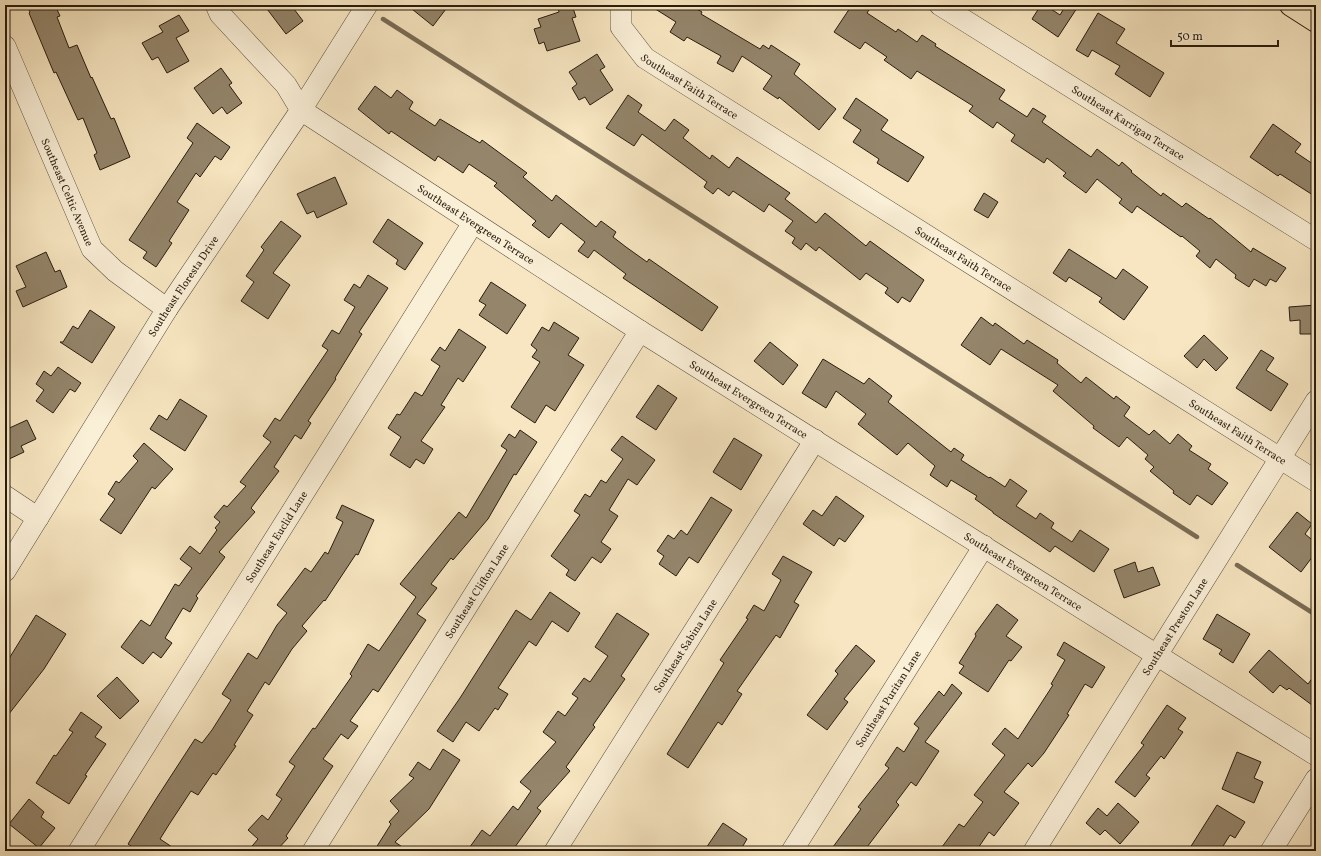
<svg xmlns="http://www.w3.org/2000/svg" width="1321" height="856" font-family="Vollkorn,serif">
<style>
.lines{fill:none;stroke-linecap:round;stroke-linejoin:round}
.stream{stroke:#7a6c55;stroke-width:4.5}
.building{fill:#94856b;stroke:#281c0e}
.minor-casing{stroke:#5c4e3b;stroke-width:22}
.major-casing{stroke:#281c0e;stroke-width:24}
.minor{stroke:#faefd7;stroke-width:21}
.major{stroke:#f7e6c1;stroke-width:22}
.labels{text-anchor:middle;stroke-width:3;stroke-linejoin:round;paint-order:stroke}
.street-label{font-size:11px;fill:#281c0e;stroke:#faefd7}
</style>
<rect width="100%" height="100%" fill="#f7e6c1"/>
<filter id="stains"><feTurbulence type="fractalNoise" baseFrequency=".005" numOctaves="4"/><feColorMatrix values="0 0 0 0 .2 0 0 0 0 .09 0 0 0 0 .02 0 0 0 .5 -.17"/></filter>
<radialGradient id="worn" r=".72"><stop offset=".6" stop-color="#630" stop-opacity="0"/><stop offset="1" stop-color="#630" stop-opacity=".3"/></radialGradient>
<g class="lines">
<path class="stream" d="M383,19L1197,537
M1237,565L1316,615"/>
</g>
<path class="building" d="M27,5H55L60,16L57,17L69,48L77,45L91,78L92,77L111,119L114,118L130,157L100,170L94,155L97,153L83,118L78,120L56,72L54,73L29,13L30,12Z
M264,5H291L303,21L286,34Z
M407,5H449L433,26Z
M566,5H572L576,17L572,18L580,41L547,51L544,42L539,44L534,29L541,27L538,19L559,12L558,8Z
M649,5H690L702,12L701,14L760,49L763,45L769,49L771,45L800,64L794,74L836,109L819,130L779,97L778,99L763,89L772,76L742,56L733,72L717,63L721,56L687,37L684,41L670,32L676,22Z
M852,5H872L867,13L896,32L898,29L917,42L922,35L936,44L935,46L1005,90L999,99L1027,117L1033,108L1046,116L1042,122L1091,157L1097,149L1119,166L1122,162L1132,171L1131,172L1161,196L1163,193L1182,207L1186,203L1209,219L1210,218L1251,252L1253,248L1286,268L1276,282L1270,279L1266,286L1254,279L1249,287L1235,278L1236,275L1216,259L1210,268L1196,256L1200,251L1182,236L1181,237L1137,206L1132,213L1119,203L1122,199L1097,179L1086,193L1063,176L1066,173L1047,158L1044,163L1011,141L1015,135L997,122L993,128L969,111L973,106L917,71L911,79L884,60L887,57L865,42L860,49L834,32Z
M1041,5H1045L1060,15L1066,5H1079L1058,37L1032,19Z
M1098,13L1125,29L1116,43L1164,73L1150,97L1115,74L1120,66L1092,50L1088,57L1076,50Z
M179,15L189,31L176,38L189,61L167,73L158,57L152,60L142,43L163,32L159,26Z
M597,54L605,67L600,70L613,90L590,105L585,97L579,100L572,88L577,84L569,72Z
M221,68L232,83L229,85L242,103L227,114L222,107L213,114L194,88Z
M375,86L391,98L397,90L413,102L409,109L435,126L440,119L480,143L482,140L527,173L523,177L552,201L556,195L596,227L601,221L616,232L613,237L626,247L647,262L649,259L718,307L702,331L623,278L626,274L594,250L588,258L578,251L585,242L561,223L549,238L532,225L536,221L494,186L497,183L469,164L463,173L438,156L435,161L391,131L389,134L358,109Z
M628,95L642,105L638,112L665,131L674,119L689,130L683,138L710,159L712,155L729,168L737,157L790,193L785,199L816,223L825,213L866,246L870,241L924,280L910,302L902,297L898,303L885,293L888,288L866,273L860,280L819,247L816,251L806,243L801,250L792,243L795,238L785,231L793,221L769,204L764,212L733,191L729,196L718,188L713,194L704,187L707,182L642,134L634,146L606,128Z
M856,98L888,120L881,130L924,157L908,182L877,163L879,159L853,142L861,130L843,118Z
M197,123L230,147L221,160L215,156L200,177L196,173L177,202L189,210L169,241L172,243L156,267L143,258L147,252L129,240L193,143L187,138Z
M1273,124L1301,144L1295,152L1316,166V197L1280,174L1278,176L1250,157Z
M335,177L347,204L317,218L314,211L307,214L297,194Z
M984,193L998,202L988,218L974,210Z
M388,219L423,243L405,270L396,264L398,260L373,242Z
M281,221L301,236L273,273L290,285L268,319L241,301L254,282L246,276L264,250L261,247Z
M1069,249L1116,279L1123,269L1148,287L1124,320L1099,302L1102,298L1069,277L1066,282L1053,273Z
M46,252L55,272L60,270L67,287L23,307L16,291L26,287L16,266Z
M368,275L388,288L359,332L362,334L335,378L336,379L308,421L311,423L301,439L295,435L274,467L279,471L251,508L255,512L219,552L225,557L196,596L198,598L190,612L183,608L165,638L172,643L161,658L153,652L143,664L121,647L141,620L150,626L175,584L179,586L192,568L180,559L190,546L200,554L217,530L215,528L220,522L214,517L224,505L227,507L246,486L240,482L271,442L263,436L275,418L280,421L328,350L322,346L332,330L339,334L355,307L344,300L354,284L360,288Z
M491,282L526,305L507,334L479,315L486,305L479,301Z
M1316,305V334H1300V320L1290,321L1289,307Z
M90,310L115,327L92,363L60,342H63L73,326L78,329Z
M981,317L993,326L995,323L1024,344L1027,340L1058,360L1057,363L1081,383L1086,377L1114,399L1116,396L1130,407L1124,416L1149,435L1154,430L1170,444L1178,434L1192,446L1189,450L1211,464L1208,469L1228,483L1212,505L1197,495L1190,505L1173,493L1174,491L1150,471L1154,467L1145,459L1148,455L1127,437L1119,447L1093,428L1094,426L1053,391L1058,385L1001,349L990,365L961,345Z
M554,322L579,338L568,355L584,365L555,411L546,405L535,423L511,407L540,362L532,357L537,350L531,345L542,327L549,331Z
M459,329L486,347L463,382L458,378L441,405L445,407L421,441L433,449L424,464L416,459L410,468L390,455L401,437L388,428L397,414L400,415L415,392L422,396L440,366L431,360L440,347L445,351Z
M1204,335L1228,358L1216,371L1204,359L1197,368L1184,356Z
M770,342L798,365L783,385L754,361Z
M1261,350L1274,358L1266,370L1288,384L1271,411L1236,388Z
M823,359L864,384L869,378L892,396L888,402L951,452L954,448L964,455L961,460L989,478L990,477L1005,487L1010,479L1027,491L1016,506L1036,519L1040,513L1054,523L1051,528L1072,542L1080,530L1109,549L1094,572L1055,546L1050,552L993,513V512L975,499L977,496L951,480L947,487L930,475L935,466L908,443L897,455L858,424L866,414L836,391L826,408L802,393Z
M58,367L81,383L75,392L70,389L53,413L36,401L44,390L36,384L44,371L51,376Z
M658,385L677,398L656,430L636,417Z
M180,399L207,416L185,451L150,429L159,415L167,420Z
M27,420L36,439L21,446L24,452L5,461V430Z
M520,430L537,442L516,475L514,474L488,519L453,560L451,558L431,584L437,588L417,614L426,620L378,692L373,689L350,721L358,726L348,739L341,734L323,759L333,766L286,836L288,838L276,851H248L258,839L248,830L262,815L268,820L282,799L276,795L295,766L289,762L313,728L315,729L352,676L350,674L368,644L379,651L416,597L400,584L459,512L466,518L507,450L501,446L509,434L515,438Z
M622,436L655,460L637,485L628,479L609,510L618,516L601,542L611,549L601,563L592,557L575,581L566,575L569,570L551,556L580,515L574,511L585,494L590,497L601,480L606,483L623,459L611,450Z
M734,438L762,455L741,490L713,472Z
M144,443L173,469L155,489L152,487L121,534L100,520L115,499L108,494L116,481L119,483L138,461L133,456Z
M836,496L864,516L845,542L839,538L834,546L803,524L813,510L822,516Z
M711,497L732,510L698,563L689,557L676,576L659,564L664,556L657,551L668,535L674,539L681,530L687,535Z
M342,505L374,520L358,555L356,554L325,601L324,600L302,626L307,631L292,649L269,685L265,682L247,711L253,715L234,745L236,746L216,775L213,773L198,795L191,791L170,823L160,839L178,851H138L128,844L156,799L195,739L202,743L212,730L231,700L222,694L248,653L257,659L277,625L287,613L277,605L305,568L311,572L325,552L328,554L343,522L336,518Z
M1297,512L1312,524L1305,534L1316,543V552L1301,572L1269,547Z
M783,556L812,572L794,602L799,605L780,638L776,635L737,691L742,694L722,725L718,722L688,768L667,754L724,663L720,660L748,619L746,618L754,605L764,611L781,580L772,574Z
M1135,562L1138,572L1153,567L1160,585L1124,598L1114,570Z
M550,592L580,613L568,632L552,621L536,646L529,641L498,688L508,694L498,710L495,708L479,731L466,722L453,742L437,731L460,698L516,610L531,620Z
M997,604L1018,620L1006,636L1022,647L1011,661L1009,660L988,692L959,673L964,666L959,663L976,636L975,634Z
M617,613L649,634L621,676L625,679L593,725L595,727L566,767L570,771L537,808L541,811L512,851H467L482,830L490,836L513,806L518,810L531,791L520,782L556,742L543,732L558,711L565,716L578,698L572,694L584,678L590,682L608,656L595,647Z
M1217,614L1250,634L1233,663L1219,654L1222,650L1203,639Z
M36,615L66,634L44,669L5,719V665Z
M1064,642L1105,667L1092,688L1085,684L1067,714L1069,715L1044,753L1032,767L1028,763L1004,792L1019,803L994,836L989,832L976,851H939L959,824L964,827L983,802L974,795L1005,755L992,744L1005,728L1018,739L1053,685L1051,684L1065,660L1057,655Z
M856,645L875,661L844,699L848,702L827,730L807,715L838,674L835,671Z
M1269,650L1308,684L1316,673V708L1289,688L1287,690L1280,685L1273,693L1249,672Z
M117,677L139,701L120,719L97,696Z
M952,684L962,693L925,742L939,751L916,786L911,782L896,802L899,805L864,851H830L861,809L858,807L889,768L885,765L897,747L904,752L919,728L914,724L939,691L944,696Z
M1167,705L1186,718L1178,729L1183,732L1164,759L1161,756L1146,775L1150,778L1135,797L1115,782L1144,745L1141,743Z
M81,712L102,727L95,737L106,744L85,775L87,776L69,804L36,783L54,755L56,756L73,732L69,730Z
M443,749L460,760L429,809L395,842L408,851H374L391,824L389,822L399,811L390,801L414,778L409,775L418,762L430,770Z
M1237,752L1261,762L1254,778L1263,782L1254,803L1222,789Z
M29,799L44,812L41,817L55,828L39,848L9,824Z
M1118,803L1139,822L1120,844L1105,830L1100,835L1086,823L1098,808L1107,816Z
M1217,805L1245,822L1235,838L1230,835L1220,851H1188Z
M723,823L747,839L740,851H704Z"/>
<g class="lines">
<defs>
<g id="minor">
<path id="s1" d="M216,5L220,14L286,85L301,110L640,331L1316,755"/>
<path id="s2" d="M621,5V27L645,58L1316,481"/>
<path id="s3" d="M940,5L1316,240"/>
<path id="s4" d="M5,46L92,249L115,271L167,309"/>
<path d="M5,496L38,518"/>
<path id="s5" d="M5,571L167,309L301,110L367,5"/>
<path id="s6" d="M79,851L473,223"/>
<path id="s7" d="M313,851L640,331"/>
<path id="s8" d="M555,851L815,440"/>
<path id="s9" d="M792,851L984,546"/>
<path id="s10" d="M1034,851L1316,401"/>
<path d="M1271,851L1316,779"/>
</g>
<path id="major" d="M1291,5L1316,21"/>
</defs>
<use href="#minor" class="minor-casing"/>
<use href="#major" class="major-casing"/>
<use href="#minor" class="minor"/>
<use href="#major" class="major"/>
</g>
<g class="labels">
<g class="street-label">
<text dy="4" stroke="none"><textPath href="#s2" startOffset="114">Southeast Faith Terrace</textPath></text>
<text dy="4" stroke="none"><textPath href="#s3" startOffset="222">Southeast Karrigan Terrace</textPath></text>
<text dy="4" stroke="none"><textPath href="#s4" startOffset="159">Southeast Celtic Avenue</textPath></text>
<text dy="4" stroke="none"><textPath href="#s1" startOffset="345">Southeast Evergreen Terrace</textPath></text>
<text dy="4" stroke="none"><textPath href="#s2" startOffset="438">Southeast Faith Terrace</textPath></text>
<text dy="4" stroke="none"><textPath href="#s5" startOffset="336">Southeast Floresta Drive</textPath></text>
<text dy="4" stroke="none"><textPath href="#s1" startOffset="669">Southeast Evergreen Terrace</textPath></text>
<text dy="4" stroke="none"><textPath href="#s2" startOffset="762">Southeast Faith Terrace</textPath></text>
<text dy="4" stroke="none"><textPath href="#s6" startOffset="371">Southeast Euclid Lane</textPath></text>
<text dy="4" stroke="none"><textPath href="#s1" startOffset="993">Southeast Evergreen Terrace</textPath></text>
<text dy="4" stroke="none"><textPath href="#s7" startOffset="307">Southeast Clifton Lane</textPath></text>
<text dy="4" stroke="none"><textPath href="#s10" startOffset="265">Southeast Preston Lane</textPath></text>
<text dy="4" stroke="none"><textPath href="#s8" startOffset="243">Southeast Sabina Lane</textPath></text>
<text dy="4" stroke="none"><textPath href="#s9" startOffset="180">Southeast Puritan Lane</textPath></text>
</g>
</g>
<rect width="1321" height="856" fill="none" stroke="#f7e6c1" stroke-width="20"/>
<rect x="6" y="6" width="1309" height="844" fill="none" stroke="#281c0e" stroke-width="2"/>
<rect x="10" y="10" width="1301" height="836" fill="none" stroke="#281c0e"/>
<path d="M1171 40v6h107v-6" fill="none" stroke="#281c0e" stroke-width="2"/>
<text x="1177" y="40" font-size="12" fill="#281c0e" stroke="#faefd7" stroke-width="3" paint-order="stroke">50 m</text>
<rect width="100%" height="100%" filter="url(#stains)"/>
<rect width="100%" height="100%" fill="url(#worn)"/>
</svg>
